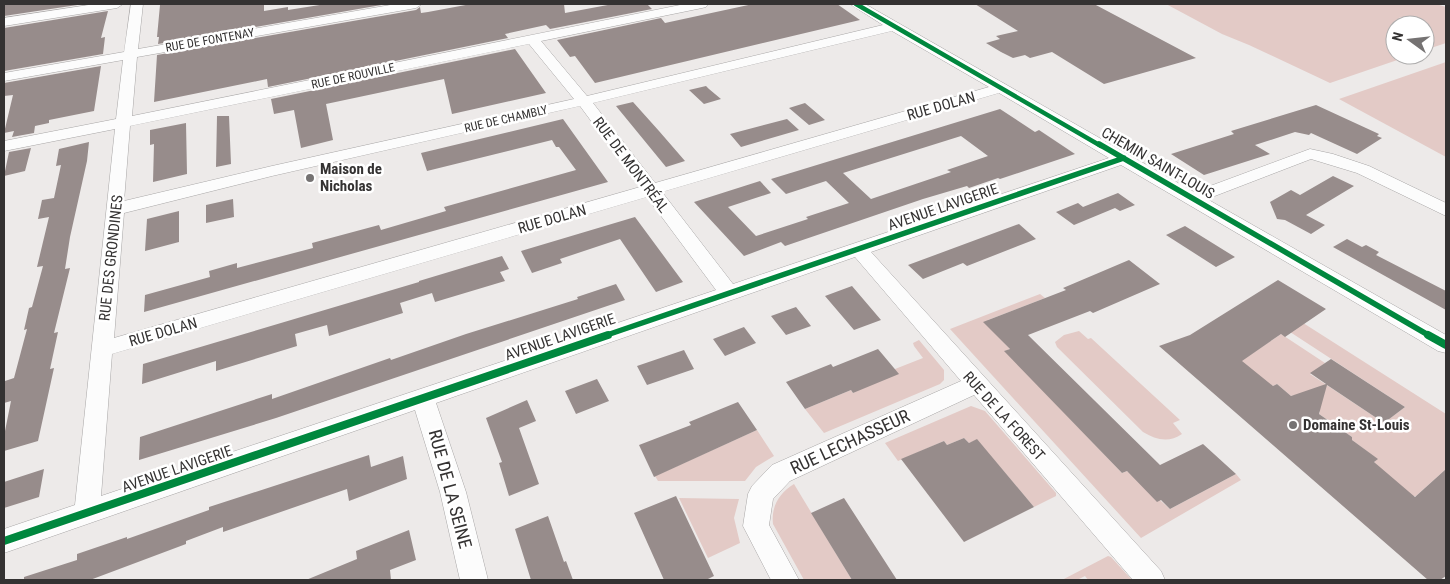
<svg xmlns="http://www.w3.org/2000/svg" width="1450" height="584" font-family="'Roboto Condensed',sans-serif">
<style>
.green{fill:#e3cac6}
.building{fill:#978c8b;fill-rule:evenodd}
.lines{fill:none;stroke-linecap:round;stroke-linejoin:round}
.minor-casing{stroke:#a8a6a6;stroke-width:1}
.minor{fill:#fcfcfc;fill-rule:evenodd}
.cycleway-far2-casing{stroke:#fff;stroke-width:7}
.cycleway-far1-casing{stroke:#fff;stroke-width:9}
.cycleway-casing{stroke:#fff;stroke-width:11}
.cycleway-far2{stroke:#00873e;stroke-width:4.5}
.cycleway-far1{stroke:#00873e;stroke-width:5.5}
.cycleway{stroke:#00873e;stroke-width:8}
.poi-dot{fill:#757272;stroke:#fff;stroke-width:2}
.labels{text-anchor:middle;stroke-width:5;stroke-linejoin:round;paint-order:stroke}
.far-street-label{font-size:12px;fill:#343232;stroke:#fff}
.street-label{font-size:15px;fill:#343232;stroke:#fff}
.poi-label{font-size:15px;font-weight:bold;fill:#343232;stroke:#fff;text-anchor:start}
.near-street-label{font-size:18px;fill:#343232;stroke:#fff}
</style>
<rect width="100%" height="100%" fill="#edeae9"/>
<path class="green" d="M1166,4H1436L1446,7V43L1425,50V25H1395V55H1412L1330,83L1249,45L1222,34Z
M1446,62V157L1339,99Z
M1040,294L1045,298L988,320L989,327L1010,349L1005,351L1122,473L1127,471L1170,509L1236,474L1241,480L1141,538L950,329Z
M1300,321L1446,414V469L1416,496L1409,497L1374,462L1377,459L1352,440V437L1319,414L1320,412L1295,395L1291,396L1277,384L1273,386L1232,367L1281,334L1325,363L1310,374L1384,423L1405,407L1287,330Z
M1079,331L1088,339L1091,338L1180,420L1173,423L1182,434C1169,443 1156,440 1143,432L1057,347L1055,342L1064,335Z
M919,340L944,370V380L940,384L824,433L805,409L851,390L853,393L895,369L923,358L914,346L913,343Z
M971,406L985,411L1056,493V496L1034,507L977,440L969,443L964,438L947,445L944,441L898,461L885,443Z
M757,430L774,456L756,467L745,481H658L655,476Z
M794,484L852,580H804L773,524C771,507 779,493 794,484Z
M679,498L739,499L734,518L740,543L708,558Z
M1108,556L1111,557L1132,580H1088L1085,576L1077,580H1062Z"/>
<path class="building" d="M4,4H84L4,16Z
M169,4H264V11L288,7V10L326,4H387L158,44L159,37H157L160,5Z
M471,4H564L565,13L613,4H647L652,9L550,29L546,25L505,34L508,38L268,87L267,79L154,102L157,55L416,10L420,7L421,13L428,12Z
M753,4H837L860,20L595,83L575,56L570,57L557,40L661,18L665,23Z
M975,4H1094L1196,58L1104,84L1052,52L1030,58L1025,55L1013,58L1001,52L986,43L1000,39L996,36L1018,31Z
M108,11L101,38L105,37L103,54L4,71V28Z
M515,49L546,93L452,114L444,79L326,104L333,140L301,148L294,110L274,114L271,99Z
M101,66L94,111L49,120V123L35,126L34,133L12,137L14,131L4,133L13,95L4,96V83Z
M706,86L709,89L721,99L704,104L689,90Z
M633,102L659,131L685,161L666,167L616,106Z
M805,103L825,120L809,125L789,108Z
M1316,105L1379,134L1377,136L1382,138L1357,154L1311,133L1309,135L1295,132L1255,145L1270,154L1204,175L1171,154L1234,134L1231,131Z
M1000,109L1035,132L1039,130L1075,154L1000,179L998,178L969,188L967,186L923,199L785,246L781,242L744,256L694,202L760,181L771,193L728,207L756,236L808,219L806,217L849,203L826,181L786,194L771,179ZM961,136L988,156L947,170L951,172L871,199L843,173Z
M217,116H229L231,164L216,167Z
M563,119L608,182L144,312L145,295L210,277L209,271L237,263V268L313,248L312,243L379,225L381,230L446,211L444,207L576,170L559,147H556L552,140L427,171L421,153Z
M787,119L799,130L741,147L730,134Z
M186,123L187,174L153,182L154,144L150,145V130Z
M89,142L87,161L70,237L65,269L70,268L54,333L58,332L50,369L54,368L38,441L4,451V436L11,401L4,403V386L5,381L14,378L27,329L24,330L29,308L32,307L43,266L37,267L49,217L38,219L42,200L54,198L61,165L56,166L59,149Z
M31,148L25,171L4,176L9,152Z
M1333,176L1354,186L1306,215L1325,225L1311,234L1285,220L1277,219L1270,202L1291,190L1300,195Z
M1118,193L1135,205L1120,211L1115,208L1074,225L1056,212L1078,203L1083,207Z
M233,199L234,217L206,223V205Z
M179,211V242L145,251L147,219Z
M635,217L683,282L656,292L620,239L560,259L562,263L532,273L521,251Z
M1019,224L1036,239L967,266L963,263L923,279L908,265Z
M1185,226L1235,257L1216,267L1166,235Z
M1347,239L1362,247L1366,245L1379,252L1376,255L1446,291V310L1333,247Z
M502,256L509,269L500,272L505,281L435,302L432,293L400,303L403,313L329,336L327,325L295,334L297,346L216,371V361L142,384L143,364L419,282V281Z
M1129,260L1160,284L1093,313L1090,311L1028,335L1160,465L1203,444L1236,474L1170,509L1161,500L1157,502L1127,471L1122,473L1004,351L1010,349L983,322L1066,290L1063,288Z
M1278,280L1326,309L1285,337L1281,334L1242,361L1273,386L1277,384L1291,396L1326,384L1310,373L1331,359L1405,407L1384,423L1327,385L1319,414L1352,437V440L1378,459L1374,462L1415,497L1446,469V576L1440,580H1428L1159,346L1190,335Z
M616,284L625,300L276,418L139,460L140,437L272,394V399L390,358L391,360L466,334L578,299L577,297Z
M852,286L881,320L854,330L825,296Z
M796,307L811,326L786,335L771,316Z
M744,327L756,343L725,356L713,339Z
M878,349L899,374L853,393L851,390L805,409L786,382L831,364L833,367Z
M684,350L694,369L647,385L637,366Z
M597,379L609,401L576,414L565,391Z
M527,400L536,421L519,428L539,484L509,496L499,463L502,462L486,418Z
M738,402L757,430L654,477L639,445L691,425L689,422Z
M964,438L969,443L977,439L1034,507L964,542L901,459L944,441L947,445Z
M369,455L371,467L403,456L407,479L349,501L347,489L223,532V527L186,541V544L90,580H24V577L77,560V554L127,537V539L209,510V507Z
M44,469L39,497L4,508V482Z
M676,496L714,576L706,580H664L634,513Z
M844,498L897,580H852L811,513Z
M548,516L564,562L566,561L573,580H531L515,529Z
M409,530L416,560L390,570L391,580H306L357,559L356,551Z"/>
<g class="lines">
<defs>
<path id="minor" d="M95,4H123L117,8L4,26V18Z
M131,4H143L138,49L396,4H422L416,8L137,57L132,116L685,4H708L706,7L702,8L541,41L587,96L883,25L850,4H865L1194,192L1310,149L1333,154L1369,166L1446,203V216L1357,173L1311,159L1207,199L1446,335V353L1438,351L1121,165L871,252L1161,571L1165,580H1133L974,395L790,481L773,499L769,525L799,580H771L743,526L748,494L752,486L772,465L961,381L855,257L436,403L466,492L488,580H460L440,492L415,410L4,553V529L75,505L115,129L4,151V141L116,119L123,60L4,81V73L124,52ZM892,31L989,87L655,183L593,103ZM529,44L574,99L272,166L124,201L130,126ZM999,93L1109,158L733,284L662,192ZM580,106L640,187L114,338L124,213L272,176ZM647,197L716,290L101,496L112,354Z"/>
</defs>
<use href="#minor" class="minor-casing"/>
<use href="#minor" class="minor"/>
<defs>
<path id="cycleway-far2" d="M856,4L1101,146"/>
<path id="cycleway-far1" d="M1099,144L1430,336
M604,336L1124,158"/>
<path id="cycleway" d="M1428,335L1446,345
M4,541L608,335"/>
</defs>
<use href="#cycleway-far2" class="cycleway-far2-casing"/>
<use href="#cycleway-far1" class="cycleway-far1-casing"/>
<use href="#cycleway" class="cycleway-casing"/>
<use href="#cycleway-far2" class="cycleway-far2"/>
<use href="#cycleway-far1" class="cycleway-far1"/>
<use href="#cycleway" class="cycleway"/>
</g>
<g class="poi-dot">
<circle cx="310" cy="178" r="5"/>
<circle cx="1293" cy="425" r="5"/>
</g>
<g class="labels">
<g class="far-street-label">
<text transform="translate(210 40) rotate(-10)" y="4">RUE DE FONTENAY</text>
<text transform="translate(353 76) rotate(-12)" y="4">RUE DE ROUVILLE</text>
<text transform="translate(506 119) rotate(-13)" y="4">RUE DE CHAMBLY</text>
</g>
<g class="street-label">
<text transform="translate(941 106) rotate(-16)" y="5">RUE DOLAN</text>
<text transform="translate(1158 163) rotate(30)" y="5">CHEMIN SAINT-LOUIS</text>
<text transform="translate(631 165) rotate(53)" y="5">RUE DE MONTRÉAL</text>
<text transform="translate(943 207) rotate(-19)" y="5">AVENUE LAVIGERIE</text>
<text transform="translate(552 219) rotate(-16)" y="5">RUE DOLAN</text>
<text transform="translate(111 258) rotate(-84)" y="5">RUE DES GRONDINES</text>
<text transform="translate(163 332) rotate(-16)" y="5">RUE DOLAN</text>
<text transform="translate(560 337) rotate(-19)" y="5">AVENUE LAVIGERIE</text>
<text transform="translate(1004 416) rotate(48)" y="5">RUE DE LA FOREST</text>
<text transform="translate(177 469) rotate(-19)" y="5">AVENUE LAVIGERIE</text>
</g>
<g class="poi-label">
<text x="320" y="174">Maison de<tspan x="320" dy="17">Nicholas</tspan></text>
<text x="1303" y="430">Domaine St-Louis</text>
</g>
<g class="near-street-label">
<text transform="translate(850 442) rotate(-25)" y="6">RUE LECHASSEUR</text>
<text transform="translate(450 489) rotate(75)" y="6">RUE DE LA SEINE</text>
</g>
</g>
<rect width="1450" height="584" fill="none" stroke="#343232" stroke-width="10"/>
<g transform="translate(1410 40) rotate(285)"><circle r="24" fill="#ffffff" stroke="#aeadad"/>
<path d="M0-4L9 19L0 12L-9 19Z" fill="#757272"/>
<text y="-8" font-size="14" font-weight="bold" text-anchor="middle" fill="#343232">N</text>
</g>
</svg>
